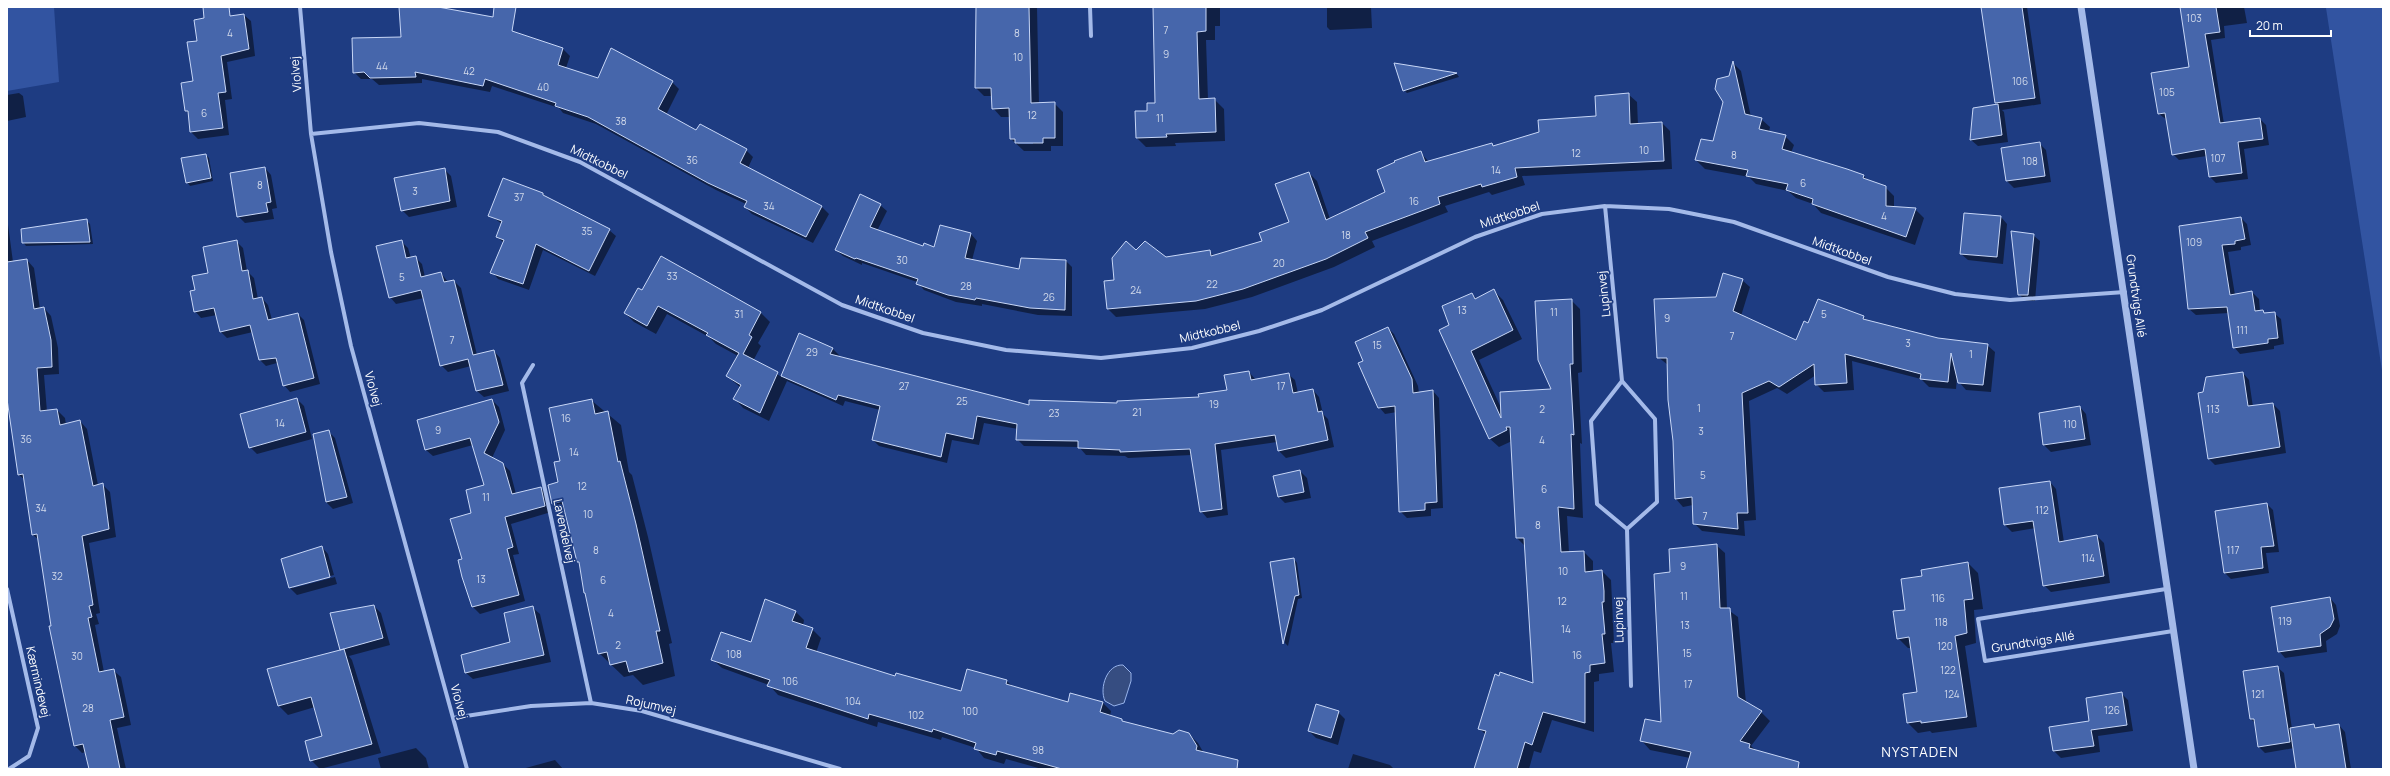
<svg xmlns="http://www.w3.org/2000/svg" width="2390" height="776" font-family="Manrope,sans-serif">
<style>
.green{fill:#3254a1}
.water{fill:#364d81;stroke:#97b3eb}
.shadow{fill:#0007;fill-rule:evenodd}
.building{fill:#4666ab;stroke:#c8d7f7}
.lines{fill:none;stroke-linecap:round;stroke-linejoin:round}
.minor{stroke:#a4bae9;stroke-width:4}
.tertiary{stroke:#a4bae9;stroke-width:7}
.labels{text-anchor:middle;stroke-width:3.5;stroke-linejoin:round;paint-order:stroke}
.number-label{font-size:10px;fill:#d1d9ea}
.street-label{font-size:12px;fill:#fff;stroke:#1e3c82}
.quarter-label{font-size:14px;letter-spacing:1px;fill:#fff;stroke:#1e3c82}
</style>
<rect width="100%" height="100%" fill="#1e3c82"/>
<path class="green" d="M7,7H54L59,82L7,91Z
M2326,8H2383V377Z"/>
<path class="water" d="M1123,665L1131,673V681L1124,703L1114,706L1105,701C1099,688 1107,664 1123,665Z"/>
<path class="shadow" d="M400,7H435L563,49L570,56L566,68L599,79L672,82L679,89L666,115L697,132L746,150L753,157L748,168L822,207L829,214L813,243L752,214L745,207L746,204L716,190L596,124L563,113L559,108L492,86L490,92L422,79V83L379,85L372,79H361L354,72L402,38Z
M977,7H1037L1039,104L1054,103L1063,112V146H1051V151H1024L1011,139V117H1001L993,108L992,96H984L976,88ZM1018,142H1033V144H1018Z
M1154,7H1220V26H1215V40H1206L1208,100L1214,99L1224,109L1225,141L1175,143L1176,146L1146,147L1137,138L1148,112L1156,104Z
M1327,7H1371L1372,28L1330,30L1327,27Z
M1982,7H2027L2041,104L2002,110L2004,112L2008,142L1978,146L1971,140L1973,109L1998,105L1996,103Z
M2181,7H2244L2247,23L2224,26L2225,38L2211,40L2224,124L2260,119L2266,125L2269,145L2244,149L2248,179L2216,183L2210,177L2207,156L2179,160L2173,154L2167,120L2159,114L2153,74L2190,68Z
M244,15L251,21L255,56L227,62L232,99L225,100L229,135L198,139L191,132L189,114L186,110L194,82L198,42Z
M1733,63L1741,71L1751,117L1761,119L1770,127L1769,132L1785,136L1794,145L1791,153L1864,176L1868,181L1885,187L1894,196V207L1915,209L1924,218L1915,245L1821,213L1813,204L1796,198L1788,191L1756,184L1749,177L1705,169L1696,160L1714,142Z
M1395,64L1457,74L1459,77L1407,93L1404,90Z
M19,93L23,96L26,117L7,121V95Z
M1628,94L1637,102L1638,125L1662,123L1670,131L1672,169L1522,176L1525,185L1492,195L1489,192L1445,206L1448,212L1372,241L1375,247L1334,267L1252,297L1205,309L1116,317L1108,309L1115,281L1136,251L1165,258L1209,251L1214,256L1263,242L1290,222L1309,173L1317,181L1330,219L1386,192L1420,152L1429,162L1491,144L1494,147L1597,117Z
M2039,143L2046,150L2051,182L2014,188L2007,181L2002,148Z
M206,155L209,158L213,181L190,186L187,182Z
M265,168L271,175L277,208L272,209L274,219L245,223L238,216Z
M444,169L451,176L457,207L409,217L402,210Z
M543,194L547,198L609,230L616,236L595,276L543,250L529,290L498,279L492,272L504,243L497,237L502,224L490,215Z
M880,205L887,211L877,231L923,247L934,248L971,234L977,241L972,260L1020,270L1066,261L1072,267V316L1038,315L982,304V306L956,302L924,290L917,282L862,263V265L843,256L836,250Z
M7,217L13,262L27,260L34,268L40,309L44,308L51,316L58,348L59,374L44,375L47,412L57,410L65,418L66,425L80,421L87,429L98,485L102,484L110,492L116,537L89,543L100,613L96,614L99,624L95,625L104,672L113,670L121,677L131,725L117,728L126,769H90L86,752L82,753L74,745L39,540L33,535L25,480L19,475L7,399Z
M2001,217L2007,224L2003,264L1968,260L1961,254Z
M2241,218L2247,224L2251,245L2241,247V250L2228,252L2235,295L2252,292L2259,299L2260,311L2266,314L2274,313L2281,319L2284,344L2274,346V349L2240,354L2234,347L2229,313L2196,315L2189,309L2180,226Z
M87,221L90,224L93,244L26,246L23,242Z
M2033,235L2040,241L2035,301H2026L2019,294Z
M236,241L243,248L247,271L254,278L258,299L262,298L268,305L272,320L298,314L304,320L320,384L290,392L284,385L277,363L266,366L260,360L253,332L227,338L221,332L217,315L201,318L195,311L196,291Z
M401,241L408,248L411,258L415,257L422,264L425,277L441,273L448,282L454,281L461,288L477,355L494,351L500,358L509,391L484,397L477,391L471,366L448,372L441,365L424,298L396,304L390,297Z
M661,257L761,313L770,322L758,343L761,346L753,361L782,377L800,335L833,349L839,355L838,357L1030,406L1118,404L1200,398L1228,391L1249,372L1256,380L1288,374L1295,380L1298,393L1313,390L1319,397L1323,414L1328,419L1334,447L1286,458L1279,451L1277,442L1221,450L1228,515L1207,518L1201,511L1192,455L1128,458L1125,456L1086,455L1079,447L1024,446L1017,439L1018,429L984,423L979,445L952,440L947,463L879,446L873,440L880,410L845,401L843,406L787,381L769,421L743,408L735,399L741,388L727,376L738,356L716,344L709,337L667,314L656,334L634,322L625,313L642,292Z
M1742,280L1750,287L1741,316L1797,341L1808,324L1863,317L1868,322L1938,339L1987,345L1995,352L1991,392L1966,390L1959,382L1957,377L1956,389L1929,387L1921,379L1852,361L1854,390L1824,392L1816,384V375L1787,394L1777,388L1749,401L1756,520L1744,521L1745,536L1702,531L1694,523L1693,505L1683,507L1676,499L1674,441L1668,365L1658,357L1717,298Z
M1494,291L1503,300L1522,339L1479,360L1502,410L1552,390L1571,300L1580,309L1582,372L1578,373L1582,444L1580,443L1583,518L1567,516L1569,553L1584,552L1593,561V572L1602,571L1611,580L1614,643H1611L1614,672L1599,674V681L1594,682V732L1552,720L1541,753L1534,751L1529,769H1475L1486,735L1479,728L1534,684L1526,547L1517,538L1512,441L1499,447L1489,438L1450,326L1472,294L1477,299Z
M1388,328L1394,334L1418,386L1419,393L1433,391L1439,398L1443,508L1431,509V516L1407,518L1400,511L1397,412L1385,414L1379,407L1365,361Z
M2243,373L2249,380L2253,407L2273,404L2280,411L2286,453L2215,465L2209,459L2204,393Z
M297,399L304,406L312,439L257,454L250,447Z
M492,400L499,407L505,430L492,458L503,464L510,471L516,494L540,488L547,494L551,512L511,524L519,554L513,555L525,601L480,614L473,607L464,559L472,514L485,486L473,445L433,456L426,450Z
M591,400L621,425L629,472L632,475L648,537L672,643L669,644L675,676L643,685L633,675L624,677L599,653L581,565L578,562L567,515L553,503L559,483L562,462Z
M2080,407L2086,414L2091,445L2051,452L2044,445Z
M328,431L335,438L353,503L333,509L326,502L314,435Z
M1300,471L1307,478L1311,498L1285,503L1278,496Z
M2050,482L2056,489L2064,542L2097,536L2104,543L2110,583L2051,592L2044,585L2036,528L2012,532L2005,525Z
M2267,504L2273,510L2279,552L2266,553L2269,573L2231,579L2225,573L2216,512Z
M1716,545L1725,553L1727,609L1738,617L1746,703L1761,712L1770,721L1751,746L1776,769H1687L1690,758L1650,750L1642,741L1662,723L1672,572Z
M322,547L328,554L334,575L293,586V588L335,577L337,584L297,595L290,588L282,560Z
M1294,559L1297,563L1302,598L1298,599L1288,646L1285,643L1271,563Z
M1968,563L1978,573L1983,609L1974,610L1976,643L1965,646L1977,727L1932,733L1930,731L1918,733L1908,723L1918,693L1912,648H1908L1898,638L1906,611L1923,577Z
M2330,598L2336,605L2340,626L2337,634L2326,641L2327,652L2285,658L2279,651Z
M374,606L381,613L390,645L349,656L352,660L381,753L320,769L311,760L323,737L315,707L288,715L279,706L343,651L331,614Z
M533,608L540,614L551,662L473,679L466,673L511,643Z
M795,611L804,620L803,626L812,629L821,638L816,653L896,677L962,692L1007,681L1013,687L1069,703L1102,702L1111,711L1110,716L1125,723L1173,735L1189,734L1198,743L1205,755L1227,769H1042L1006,759L1004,764L984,758L976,748L942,737L941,740L878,722L877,727L778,695L769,685L722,668L713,660L751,643Z
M2277,667L2284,673L2292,729L2314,725L2318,729L2339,725L2345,732L2351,769H2297L2294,748L2265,753L2259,747L2256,724L2251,719L2244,672Z
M2121,693L2128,700L2133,731L2098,736L2100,752L2061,758L2054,751L2091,722Z
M1338,712L1345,719L1338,745L1316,738L1309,731Z
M416,748L426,758L429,769H381L378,758Z
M1353,754L1390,765L1394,769H1348Z
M555,760L563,769H522Z"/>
<path class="building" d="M203,7H229L230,16L244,14L249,49L221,56L226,92L218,93L223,128L190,132L188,111H185L181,83L193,81L187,42L197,41L194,20L204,18Z
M399,7H438L493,17L494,7H516L512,31L563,48L558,65L598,78L611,48L673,81L658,109L696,130L700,124L747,149L740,163L822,206L806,237L744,207L747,201L708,183L588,117L555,106L556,103L485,79L483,86L415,72L416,77L370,78L364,72L353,73L352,38L401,37Z
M976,7H1029L1031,103L1055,102V138H1043V143H1015V139H1010L1009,108L992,109L991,88H975Z
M1153,7H1206V31L1197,32L1199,99L1215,98L1216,132L1166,134L1167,137L1136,138L1135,111H1147V103H1155Z
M1981,7H2022L2035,98L1995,103Z
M2180,7H2216L2220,32L2205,34L2220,123L2260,118L2263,139L2238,142L2242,173L2209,177L2205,149L2172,155L2165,113L2158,114L2151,73L2189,67Z
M1733,61L1745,114L1762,118L1759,129L1786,135L1782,149L1847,169L1864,175L1863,178L1886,186V206L1916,208L1906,237L1812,204L1813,199L1786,190L1788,184L1746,176L1748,170L1695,160L1701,139L1713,141L1723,102L1715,89L1717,79L1729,76Z
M1394,63L1457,73L1403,91Z
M1629,93L1630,124L1662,122L1664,161L1515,168L1517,177L1482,187L1481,184L1438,197L1440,204L1365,232L1368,238L1326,259L1243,289L1196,301L1107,309L1104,281L1114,280L1112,258L1126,241L1136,250L1145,241L1166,257L1210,250L1211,256L1262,241L1259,233L1289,222L1275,184L1309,172L1326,220L1385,192L1377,170L1395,162L1394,161L1421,151L1425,162L1492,143L1493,146L1539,132L1538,120L1596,116L1595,96Z
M1998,104L2002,135L1970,140L1973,108Z
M2040,142L2045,176L2006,181L2001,148Z
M206,154L211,178L186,183L181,158Z
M265,167L271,202L266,203L268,212L237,217L230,173Z
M445,168L450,201L401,211L394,178Z
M503,178L543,193V195L610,229L589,271L536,244L523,284L490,273L504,240L496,237L502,221L488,216Z
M860,194L881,204L870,227L923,246L924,243L934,247L940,225L971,233L965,258L1019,269L1021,258L1066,260L1065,310L1030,308L976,298L975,300L948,295L916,284L918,279L856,258L855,259L835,250Z
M1964,213L2001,216L1997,257L1960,254Z
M2241,217L2245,239L2235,241V244L2222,245L2230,295L2252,291L2255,311L2263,310L2264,313L2275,312L2278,338L2268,339V343L2233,348L2227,307L2188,309L2179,226Z
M87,219L90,242L22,243L21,229Z
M2011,231L2034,234L2028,295H2018Z
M237,240L242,271L248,270L253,299L262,297L268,320L298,313L314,378L283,386L276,358L259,360L250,325L220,332L214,308L194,312L190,291L195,290L192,276L208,273L203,247Z
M402,240L406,258L416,256L421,277L441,272L444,282L454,280L473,355L494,350L503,385L476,391L468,359L440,366L421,290L389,298L376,246Z
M661,256L761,312L749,335L752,337L743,354L778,372L760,413L733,399L741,385L726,376L739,353L706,335L708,333L658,306L647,326L624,313L638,288L642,290Z
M27,259L34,309L44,307L51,340L52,367L37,368L40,411L57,409L60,425L80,420L93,486L103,483L109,529L82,536L93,605L89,606L92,617L88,618L99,672L114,669L124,717L110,720L120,769H89L83,744L74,746L49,626H51L37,534L32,535L23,474L18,475L7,399V262Z
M1723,273L1743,279L1733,311L1796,340L1804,321L1808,323L1818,299L1864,316L1863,319L1938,338L1988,344L1983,385L1958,383L1951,353L1948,382L1920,379L1921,374L1845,354L1847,383L1815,385L1814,364L1779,387L1769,381L1742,393L1748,513H1737L1738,529L1693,524L1692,497L1675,499L1673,441L1668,400L1667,358H1657L1654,299L1716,297Z
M1494,289L1513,330L1471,351L1501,418L1500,392L1551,389L1538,360L1535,301L1572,299L1573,364H1570L1574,435L1571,434L1574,509L1558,507L1561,552L1584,551L1585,572L1602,570L1604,591V602H1602L1605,634H1602L1605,663L1590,665V672L1585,673V723L1543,712L1532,745L1525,742L1517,769H1474L1486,731L1478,729L1495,674L1499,676L1500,672L1533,683L1524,538H1516L1510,427H1506L1507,430L1489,439L1439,330L1449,325L1442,306L1472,293L1475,299Z
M1388,327L1412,379L1413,393L1433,390L1437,502L1425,503V510L1399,512L1395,406L1378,408L1358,363L1363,361L1355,342Z
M799,333L833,348L830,354L1029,405V400L1117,403V401L1199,397L1198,394L1227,390L1224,375L1249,371L1251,380L1289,373L1293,393L1313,389L1318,412L1322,411L1328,440L1278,451L1275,435L1215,444L1222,509L1200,512L1190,449L1120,452V450L1078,448V441L1016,440L1017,424L977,416L973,439L946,433L941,457L872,440L880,406L838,395L836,400L781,376Z
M2243,372L2248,406L2273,403L2280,447L2208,459L2198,393L2203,392L2206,377Z
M297,398L306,432L249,448L240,414Z
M492,399L499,422L484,453L503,463L512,494L541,487L545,506L505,517L513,547L507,549L519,595L472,607L462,577L458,560L462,559L450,519L471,513L466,490L484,485L470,438L425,450L417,420Z
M592,399L595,414L608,411L618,462L620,461L636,524L660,631H656L663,663L629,672L626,661L610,665L607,652L598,654L585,593H584L579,562H577L562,501L552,504L548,485L558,482L554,462L560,461L549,408Z
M2080,406L2085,439L2043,445L2039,413Z
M329,430L347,497L326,502L313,434Z
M1300,470L1304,492L1278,497L1273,476Z
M2050,481L2059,542L2097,535L2104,576L2043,586L2033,521L2004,525L1999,488Z
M2267,503L2274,546L2261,547L2263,568L2224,573L2215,511Z
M1717,544L1720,608H1730L1738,697L1762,711L1740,741L1750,744L1749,748L1799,762L1798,769H1686L1691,752L1640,741L1645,719L1661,722L1654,574L1670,572L1669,549Z
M322,546L330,577L289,588L281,559Z
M1294,558L1299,595L1295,596L1283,644L1270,562Z
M1968,562L1973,599L1964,600L1967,633L1955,636L1967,717L1921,723V721L1907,723L1903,694L1917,692L1909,637L1897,639L1893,611L1905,610L1901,579L1922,576L1921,570Z
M2330,597L2334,619L2330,627L2320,634L2321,646L2278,652L2271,607Z
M765,599L796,611L792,621L813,628L806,648L895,676L896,673L961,691L967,669L1007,680L1006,684L1068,702L1070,693L1103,702L1100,712L1122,719V721L1173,734L1179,730L1189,733L1197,746L1196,750L1238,760L1237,769H1062L997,751L996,755L974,749L976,743L933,729L932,732L869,714L868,719L767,686L770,680L711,660L721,632L751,642Z
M374,605L383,638L340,650L330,613Z
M533,606L544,655L465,673L461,655L510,642L504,613Z
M344,649L372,744L310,761L305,741L322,736L311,697L278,706L267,669Z
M2278,666L2290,742L2258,747L2254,719H2250L2243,671Z
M2122,692L2127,725L2091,730L2094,746L2053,751L2049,727L2089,721L2086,698Z
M1316,704L1339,711L1331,738L1308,731Z
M2314,724L2315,728L2339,724L2346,769H2296L2290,728Z"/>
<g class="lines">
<path class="minor" d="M300,7L311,134L331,252L351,346L467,769
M1090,7L1091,36
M311,134L419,123L498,132L580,162L842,305L923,333L1006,350L1101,358L1192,348L1259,331L1322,310L1475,237L1542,214L1605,206L1669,209L1734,222L1888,277L1955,294L2010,300L2125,292
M1605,206L1622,381L1655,419L1657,502L1627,529L1631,686
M533,365L522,383L591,703
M1622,381L1591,421L1597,504L1627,529
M7,589L38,728L29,756L9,769
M2166,589L1978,619L1985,661L2173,631
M453,718L531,706L591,703L642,711L840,769"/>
<path class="tertiary" d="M2081,7L2194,769"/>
</g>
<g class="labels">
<g class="number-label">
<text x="2194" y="22">103</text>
<text x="1166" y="34">7</text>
<text x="230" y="37">4</text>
<text x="1017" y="37">8</text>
<text x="1166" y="58">9</text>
<text x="1018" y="61">10</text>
<text x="382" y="70">44</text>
<text x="469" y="75">42</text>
<text x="2020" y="85">106</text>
<text x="543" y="91">40</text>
<text x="2167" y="96">105</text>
<text x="204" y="117">6</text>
<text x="1032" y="119">12</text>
<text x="1160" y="122">11</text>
<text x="621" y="125">38</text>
<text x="1644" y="154">10</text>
<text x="1576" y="157">12</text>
<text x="1734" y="159">8</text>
<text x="2218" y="162">107</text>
<text x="692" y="164">36</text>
<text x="2030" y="165">108</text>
<text x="1496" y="174">14</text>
<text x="1803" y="187">6</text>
<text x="260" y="189">8</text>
<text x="415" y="195">3</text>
<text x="519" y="201">37</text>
<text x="1414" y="205">16</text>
<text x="769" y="210">34</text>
<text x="1884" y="220">4</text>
<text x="587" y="235">35</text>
<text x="1346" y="239">18</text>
<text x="2194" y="246">109</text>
<text x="902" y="264">30</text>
<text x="1279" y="267">20</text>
<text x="672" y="280">33</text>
<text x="402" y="281">5</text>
<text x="1212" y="288">22</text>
<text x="966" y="290">28</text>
<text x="1136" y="294">24</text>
<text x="1049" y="301">26</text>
<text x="1462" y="314">13</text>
<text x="1554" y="316">11</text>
<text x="739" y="318">31</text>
<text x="1824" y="318">5</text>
<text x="1667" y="322">9</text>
<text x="2242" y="334">111</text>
<text x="1732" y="340">7</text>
<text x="452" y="344">7</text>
<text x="1908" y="347">3</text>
<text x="1377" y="349">15</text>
<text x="812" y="356">29</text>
<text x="1971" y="358">1</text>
<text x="904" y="390">27</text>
<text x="1281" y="390">17</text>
<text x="962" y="405">25</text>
<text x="1214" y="408">19</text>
<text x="1699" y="412">1</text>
<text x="1542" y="413">2</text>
<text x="2213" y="413">113</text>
<text x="1137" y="416">21</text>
<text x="1054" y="417">23</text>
<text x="566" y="422">16</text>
<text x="280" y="427">14</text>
<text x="2070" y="428">110</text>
<text x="438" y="434">9</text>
<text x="1701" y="435">3</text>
<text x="26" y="443">36</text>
<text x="1542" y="444">4</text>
<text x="574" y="456">14</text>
<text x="1703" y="479">5</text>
<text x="582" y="490">12</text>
<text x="1544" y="493">6</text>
<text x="486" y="501">11</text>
<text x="41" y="512">34</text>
<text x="2042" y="514">112</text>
<text x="588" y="518">10</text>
<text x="1705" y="520">7</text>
<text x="1538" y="529">8</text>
<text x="596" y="554">8</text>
<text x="2233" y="554">117</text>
<text x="2088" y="562">114</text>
<text x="1683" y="570">9</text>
<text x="1563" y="575">10</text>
<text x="57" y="580">32</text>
<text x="481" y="583">13</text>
<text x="603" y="584">6</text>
<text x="1684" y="600">11</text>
<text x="1938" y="602">116</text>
<text x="1562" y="605">12</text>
<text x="611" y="617">4</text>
<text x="2285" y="625">119</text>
<text x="1941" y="626">118</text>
<text x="1685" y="629">13</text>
<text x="1566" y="633">14</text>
<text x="618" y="649">2</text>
<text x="1945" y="650">120</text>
<text x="1687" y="657">15</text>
<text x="734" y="658">108</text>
<text x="1577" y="659">16</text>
<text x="77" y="660">30</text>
<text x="1948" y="674">122</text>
<text x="790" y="685">106</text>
<text x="1688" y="688">17</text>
<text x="1952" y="698">124</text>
<text x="2258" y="698">121</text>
<text x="853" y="705">104</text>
<text x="88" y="712">28</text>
<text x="2112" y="714">126</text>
<text x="970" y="715">100</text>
<text x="916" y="719">102</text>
<text x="1038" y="754">98</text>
</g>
<g class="street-label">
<text transform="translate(296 74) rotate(-95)" y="4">Violvej</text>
<text transform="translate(599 162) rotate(26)" y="4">Midtkobbel</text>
<text transform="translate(1510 215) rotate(-18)" y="4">Midtkobbel</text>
<text transform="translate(1842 251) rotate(20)" y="4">Midtkobbel</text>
<text transform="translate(1604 294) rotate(-96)" y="4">Lupinvej</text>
<text transform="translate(2136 296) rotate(82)" y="4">Grundtvigs Allé</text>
<text transform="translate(885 309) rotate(19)" y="4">Midtkobbel</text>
<text transform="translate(1210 332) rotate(-13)" y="4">Midtkobbel</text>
<text transform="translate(373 389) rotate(75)" y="4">Violvej</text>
<text transform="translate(564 531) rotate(78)" y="4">Lavendelvej</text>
<text transform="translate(1619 620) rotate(-91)" y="4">Lupinvej</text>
<text transform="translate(2033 642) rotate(-9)" y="4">Grundtvigs Allé</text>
<text transform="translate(38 682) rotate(77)" y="4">Kærmindevej</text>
<text transform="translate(459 702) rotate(75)" y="4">Violvej</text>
<text transform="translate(651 705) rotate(13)" y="4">Rojumvej</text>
</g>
<g class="quarter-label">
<text x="1920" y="757">NYSTADEN</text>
</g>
</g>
<rect width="2390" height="776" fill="none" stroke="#ffffff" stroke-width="16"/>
<path d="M2250 30v6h81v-6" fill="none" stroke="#ffffff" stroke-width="2"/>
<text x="2256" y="30" font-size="12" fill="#ffffff" stroke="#1e3c82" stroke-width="3" paint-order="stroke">20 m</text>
</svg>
